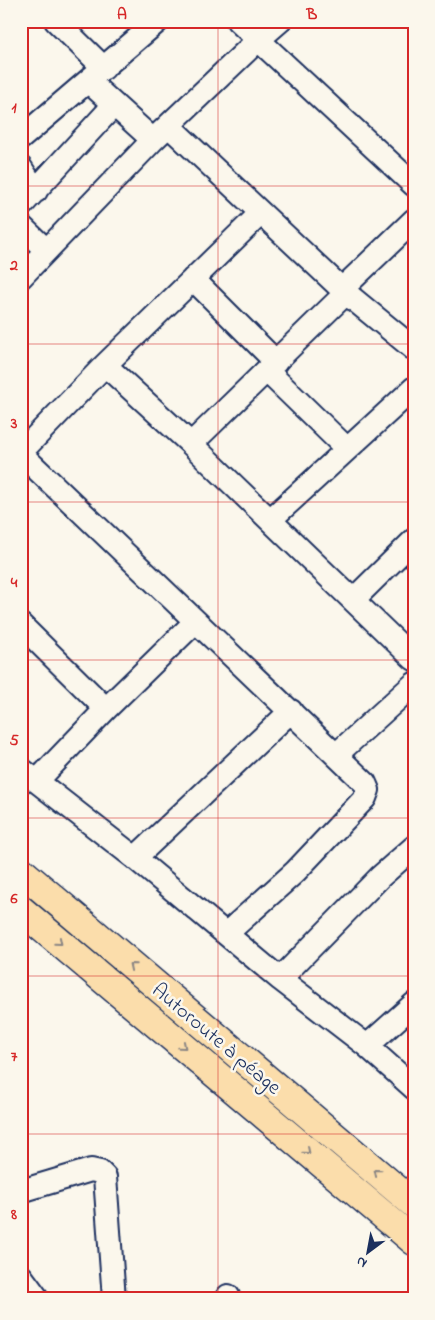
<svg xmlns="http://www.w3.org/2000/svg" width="435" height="1320" font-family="'Indie Flower',sans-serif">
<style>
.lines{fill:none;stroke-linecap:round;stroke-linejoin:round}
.minor-casing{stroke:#1b2f5e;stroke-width:26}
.motorway-casing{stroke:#1b2f5e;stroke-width:31}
.minor{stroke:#fbf7ec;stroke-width:22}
.motorway{stroke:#fbddab;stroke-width:28}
.oneway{stroke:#8b8684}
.grid{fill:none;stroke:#d62828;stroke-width:1;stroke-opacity:0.55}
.labels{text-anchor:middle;stroke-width:5;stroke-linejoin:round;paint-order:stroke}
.street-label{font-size:21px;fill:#1b2f5e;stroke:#fbf7ec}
.neatline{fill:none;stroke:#d62828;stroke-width:2}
.grid-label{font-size:16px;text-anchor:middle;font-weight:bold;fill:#d62828}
</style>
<rect width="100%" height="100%" fill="#fbf7ec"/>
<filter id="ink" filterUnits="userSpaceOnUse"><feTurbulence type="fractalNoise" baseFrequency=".02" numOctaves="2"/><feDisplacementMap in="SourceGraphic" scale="10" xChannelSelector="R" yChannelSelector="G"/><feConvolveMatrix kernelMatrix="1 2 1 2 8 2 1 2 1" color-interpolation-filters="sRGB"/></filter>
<g filter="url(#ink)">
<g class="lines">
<defs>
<path id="minor" d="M56,21L104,68
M238,21L414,185
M88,81L153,140
M169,126L346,293L414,349
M21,138L158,21
M21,168L36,191
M21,206L114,105
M21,226L46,250
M21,277L153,140L257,41L280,21
M193,279L276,362
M342,289L414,220
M105,365L191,444L414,659
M267,371L347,449
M191,444L346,293
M21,452L105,365L261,213
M21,454L365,783L368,790L365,798L295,872L227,933
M270,520L414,388
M353,600L414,540
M21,625L106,709
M337,754L414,684
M21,769L135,858L280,979L367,1046L414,1088
M37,781L106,709L195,622
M135,858L291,711
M280,979L380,877L414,847
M367,1046L414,1004
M21,1191L91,1170L100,1172L105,1177L114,1299
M21,1276L38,1299
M228,1296V1299"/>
<path id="motorway" d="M21,871L414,1204
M21,910L414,1241"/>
</defs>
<use href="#minor" class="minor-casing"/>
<use href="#motorway" class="motorway-casing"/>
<use href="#minor" class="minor"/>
<use href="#motorway" class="motorway"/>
</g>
<defs><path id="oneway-chevron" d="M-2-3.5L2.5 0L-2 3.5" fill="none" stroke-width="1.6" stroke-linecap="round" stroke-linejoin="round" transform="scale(1.25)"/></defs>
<g class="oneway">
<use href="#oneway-chevron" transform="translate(59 942) rotate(40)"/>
<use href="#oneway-chevron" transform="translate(132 966) rotate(-140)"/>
<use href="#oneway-chevron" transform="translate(183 1046) rotate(40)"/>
<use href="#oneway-chevron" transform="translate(307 1151) rotate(40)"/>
<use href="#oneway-chevron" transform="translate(377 1172) rotate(-140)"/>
</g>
</g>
<path class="grid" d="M218,21V1299M21,186H414M21,344H414M21,502H414M21,660H414M21,818H414M21,976H414M21,1134H414"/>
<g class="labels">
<g class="street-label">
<text transform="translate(217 1038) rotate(40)" y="7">Autoroute à péage</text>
</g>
</g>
<rect width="435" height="1320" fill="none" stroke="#fbf7ec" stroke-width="55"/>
<g transform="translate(368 1252) rotate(212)" stroke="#fbf7ec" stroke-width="4" paint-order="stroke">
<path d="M0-4L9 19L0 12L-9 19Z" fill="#1b2f5e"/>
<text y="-8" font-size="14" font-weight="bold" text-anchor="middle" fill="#1b2f5e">N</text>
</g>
<rect x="28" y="28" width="380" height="1264" class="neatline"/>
<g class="grid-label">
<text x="122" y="19">A</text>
<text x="312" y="19">B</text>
<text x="14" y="112">1</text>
<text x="14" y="270">2</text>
<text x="14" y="428">3</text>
<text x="14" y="587">4</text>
<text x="14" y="745">5</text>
<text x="14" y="903">6</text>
<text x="14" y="1061">7</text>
<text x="14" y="1219">8</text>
</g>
</svg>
